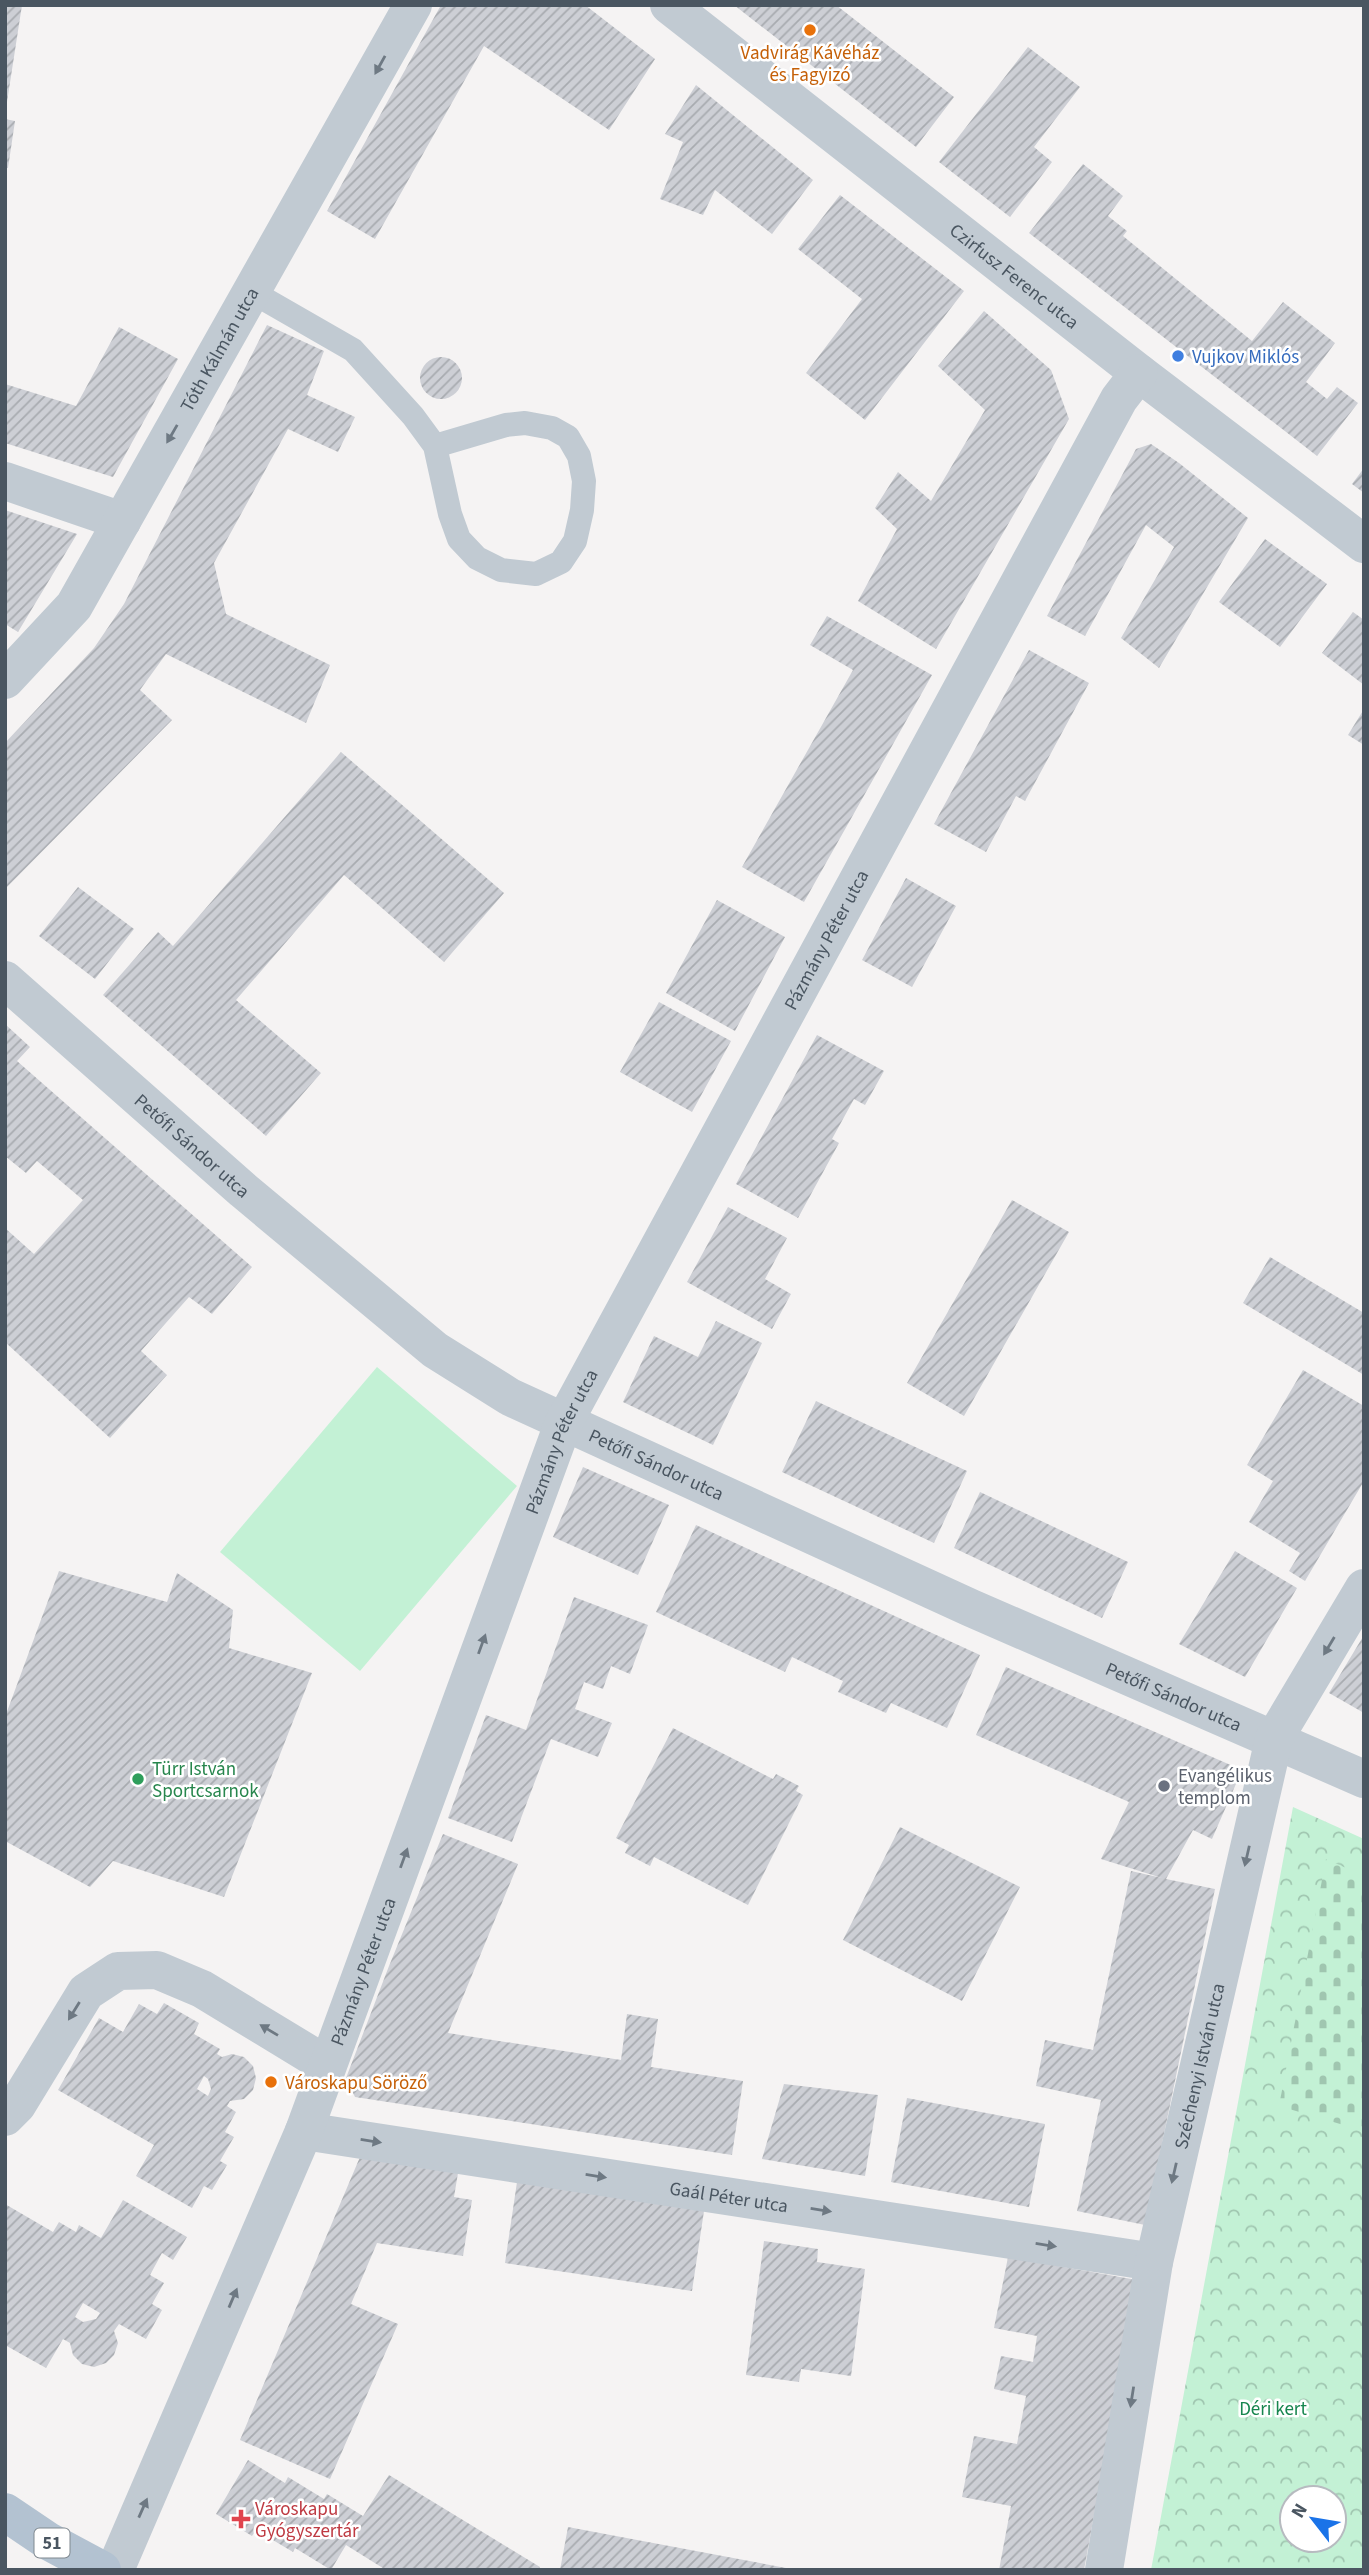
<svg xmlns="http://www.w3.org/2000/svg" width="1369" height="2575" font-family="'Source Sans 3',sans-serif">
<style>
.forest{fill:url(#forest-crowns);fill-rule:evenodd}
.cemetery{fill:url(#cemetery-stones)}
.garden{fill:#c3f1d5}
.building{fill:url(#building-hatch);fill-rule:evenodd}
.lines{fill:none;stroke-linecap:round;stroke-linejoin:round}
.lane{stroke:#c1cad2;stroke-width:24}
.street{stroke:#c1cad2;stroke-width:38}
.primary{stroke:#b3c2d1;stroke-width:38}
.oneway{fill:#6e7983}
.food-dot{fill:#e8710a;stroke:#fff;stroke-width:2.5}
.shop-dot{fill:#3f7fe0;stroke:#fff;stroke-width:2.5}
.leisure-dot{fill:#2e9e5b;stroke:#fff;stroke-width:2.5}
.worship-dot{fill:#6b7280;stroke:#fff;stroke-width:2.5}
.health-dot{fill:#e0444e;stroke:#fff;stroke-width:2.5}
.labels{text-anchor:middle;stroke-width:5;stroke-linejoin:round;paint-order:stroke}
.shield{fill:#fff;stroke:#808990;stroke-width:2}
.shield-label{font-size:18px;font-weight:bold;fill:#4a5661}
.food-label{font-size:19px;fill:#c56008;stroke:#fff}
.street-label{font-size:19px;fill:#4a5661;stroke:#fff}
.shop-label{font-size:19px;fill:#366cbe;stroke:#fff;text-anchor:start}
.leisure-label{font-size:19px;fill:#27864d;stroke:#fff;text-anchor:start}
.worship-label{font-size:19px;fill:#5b616d;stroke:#fff;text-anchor:start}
.park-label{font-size:19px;fill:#17864f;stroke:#fff}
.health-label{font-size:19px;fill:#be3a42;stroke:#fff;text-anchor:start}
</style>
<defs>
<pattern id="forest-crowns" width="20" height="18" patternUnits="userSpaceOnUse" patternTransform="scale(1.75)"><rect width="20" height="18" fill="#c3f1d5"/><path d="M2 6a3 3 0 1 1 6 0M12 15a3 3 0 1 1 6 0" fill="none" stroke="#a0c6b0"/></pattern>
<pattern id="cemetery-stones" width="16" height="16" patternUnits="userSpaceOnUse" patternTransform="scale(1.75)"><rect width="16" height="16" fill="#c3f1d5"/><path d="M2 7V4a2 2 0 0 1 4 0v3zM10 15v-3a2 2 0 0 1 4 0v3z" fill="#a0c6b0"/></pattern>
<pattern id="building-hatch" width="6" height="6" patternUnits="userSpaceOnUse" patternTransform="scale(1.75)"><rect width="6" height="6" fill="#cdcfd5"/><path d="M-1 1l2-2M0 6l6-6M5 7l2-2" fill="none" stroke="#a8abb0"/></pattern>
</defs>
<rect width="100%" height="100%" fill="#f5f3f3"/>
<path class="forest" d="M1293,1807L1364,1839V2570H1151ZM1292,2498H1334V2540H1292Z"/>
<path class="cemetery" d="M1326,1859L1364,1876V2131L1279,2106Z"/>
<path class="garden" d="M377,1367L517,1486L360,1671L220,1552Z"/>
<path class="building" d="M5,5H22L7,102L5,101Z
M441,5H585L655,59L609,130L484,46L375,239L327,211Z
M734,5H836L954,97L916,147Z
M1028,47L1080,87L1034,147L1052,162L1010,217L939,162Z
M696,85L813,180L772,234L715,190L703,215L660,199L683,142L665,134Z
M5,119L15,121L8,168H5Z
M1083,164L1123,196L1108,216L1127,231L1123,236L1252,341L1283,302L1335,343L1306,382L1327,399L1337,387L1358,403L1317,456L1029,233Z
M840,195L964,291L865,420L806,373L862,299L798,249Z
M984,311L1051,370L1069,419L936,649L858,601L897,529L875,508L898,472L931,501L985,410L938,366Z
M267,325L324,351L307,395L355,417L338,452L288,429L214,563L226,614L330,665L306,723L166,654L140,690L172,720L5,889V743L94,648L124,604Z
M119,327L178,359L113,477L5,443V384L76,406Z
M420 378a21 21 0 1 1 42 0a21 21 0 1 1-42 0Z
M1151,444L1179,463L1248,518L1159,668L1121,638L1174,547L1146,525L1085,636L1047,616L1136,449Z
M1364,468V493L1352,484Z
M5,510L77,534L18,632L5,624Z
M1265,539L1327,584L1280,647L1219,602Z
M1353,612L1364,620V685L1322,653Z
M827,616L932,675L804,902L742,867L853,670L810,645Z
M1029,650L1089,683L1025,801L1016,796L986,852L934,824Z
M1364,709V745L1348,735Z
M341,752L504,893L444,962L344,875L236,1000L321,1073L266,1136L103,995L158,932L173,946Z
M906,878L956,906L912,987L862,960Z
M78,887L134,929L95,979L39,936Z
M717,900L785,937L735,1031L666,993Z
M659,1002L731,1041L692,1112L620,1072Z
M5,1024L30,1047L17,1061L252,1267L212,1314L189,1297L141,1351L167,1375L110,1438L5,1342V1228L34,1254L83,1200L37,1161L26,1173L5,1156Z
M817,1035L884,1071L865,1105L854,1099L832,1139L839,1143L798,1218L736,1184Z
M1012,1200L1069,1232L964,1416L907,1383Z
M728,1207L787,1238L765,1279L791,1294L772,1329L687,1282Z
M1270,1257L1364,1313V1375L1243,1303Z
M716,1321L762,1343L713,1445L623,1402L654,1336L698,1357Z
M1303,1370L1364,1406V1481L1305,1581L1289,1571L1300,1553L1249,1522L1273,1481L1247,1465Z
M816,1401L967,1471L934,1543L782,1472Z
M583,1467L669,1505L638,1575L553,1537Z
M980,1492L1128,1562L1102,1618L954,1548Z
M696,1525L980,1655L947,1728L891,1703L886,1713L838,1692L843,1681L792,1657L785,1672L656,1612Z
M1235,1551L1297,1588L1245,1677L1179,1644Z
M59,1571L167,1602L177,1573L233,1610L229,1648L312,1673L224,1897L113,1861L90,1887L5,1841V1717Z
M574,1597L648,1625L630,1674L611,1666L603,1689L584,1682L575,1709L612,1723L598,1757L551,1739L512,1842L448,1818L486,1715L526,1730Z
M1364,1635V1713L1329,1693Z
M1006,1667L1242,1770L1212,1839L1193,1830L1166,1879L1215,1889L1145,2225L1077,2211L1101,2100L1036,2086L1045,2040L1093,2050L1131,1871L1162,1878L1101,1859L1129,1802L976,1735Z
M673,1728L773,1779L776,1774L799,1786L796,1791L803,1795L748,1905L654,1857L650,1866L625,1853L629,1845L616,1838Z
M900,1827L1020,1887L962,2001L843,1940Z
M443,1834L518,1864L448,2033L621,2060L627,2014L658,2019L651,2067L743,2081L732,2155L355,2097L346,2078L389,1966Z
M164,2003L199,2023L194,2034L220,2049L217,2054L222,2057L232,2054L244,2057L253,2066L256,2078L253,2090L244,2099L230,2101L227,2106L236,2112L225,2132L234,2137L220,2161L227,2165L212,2190L204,2186L192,2208L136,2176L154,2145L58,2090L99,2018L123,2032L139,2004L157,2014ZM204,2076L208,2079L211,2089L208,2096L197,2089Z
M784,2084L878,2095L865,2176L762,2159Z
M907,2098L1045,2124L1029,2207L891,2182Z
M360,2157L458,2173L454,2197L472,2200L463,2256L377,2243L351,2304L398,2324L330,2479L240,2440Z
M517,2182L704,2211L692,2291L505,2263Z
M123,2200L187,2237L173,2260L162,2253L150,2275L164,2283L152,2304L162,2310L146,2339L119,2324L114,2331L118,2343L114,2355L106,2363L94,2367L82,2364L73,2355L70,2343L63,2339L46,2368L5,2345V2204L53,2232L59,2222L76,2232L79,2225L101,2238ZM83,2303L100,2313L96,2319L83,2322L75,2317Z
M764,2241L818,2249L817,2262L865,2269L851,2376L801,2369L799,2382L746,2375Z
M1008,2257L1137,2280L1084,2570H999L1011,2506L962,2497L974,2436L1017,2444L1026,2396L994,2389L1001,2356L1033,2362L1037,2336L994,2328Z
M248,2460L285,2483L288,2477L324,2499L327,2494L363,2516L389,2475L540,2567L538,2570H386L346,2545L331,2570L295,2548L293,2552L256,2530L252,2536L216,2514Z
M568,2527L786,2568V2570H560Z"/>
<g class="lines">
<path class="lane" d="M252,292L353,350L413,416L435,446L450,514L459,539L477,558L501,570L536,574L561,562L575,541L582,510L584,481L579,456L568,437L552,428L525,423L506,425L435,446"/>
<g class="street">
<path id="s1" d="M669,5L1139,373L1364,544"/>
<path d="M5,481L122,521"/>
<path id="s2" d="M5,680L74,606L413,5"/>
<path id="s3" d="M5,980L243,1190L435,1350L510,1397L971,1608L1364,1779"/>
<path d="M5,2117L17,2105L86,1992L118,1971L157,1970L202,1989L327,2065"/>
<path id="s4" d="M304,2131L1154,2262"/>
<path id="s5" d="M115,2570L304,2131L563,1424L1119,399L1139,373"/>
<path id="s6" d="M1104,2570L1154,2262L1274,1739L1364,1588"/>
</g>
<path class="primary" d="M5,2512L48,2541L102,2570"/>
</g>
<defs><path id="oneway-solid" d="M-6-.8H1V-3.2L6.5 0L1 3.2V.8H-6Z" transform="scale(1.75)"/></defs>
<g class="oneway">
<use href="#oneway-solid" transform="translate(380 65) rotate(119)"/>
<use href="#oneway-solid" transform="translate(172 434) rotate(120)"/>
<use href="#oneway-solid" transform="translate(482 1644) rotate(-70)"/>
<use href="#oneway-solid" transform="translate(1329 1646) rotate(121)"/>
<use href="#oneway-solid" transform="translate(1247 1856) rotate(103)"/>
<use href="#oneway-solid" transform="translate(404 1858) rotate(-70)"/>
<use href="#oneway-solid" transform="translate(74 2011) rotate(122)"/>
<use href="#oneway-solid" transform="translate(269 2030) rotate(-149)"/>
<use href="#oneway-solid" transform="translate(371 2141) rotate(9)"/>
<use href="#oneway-solid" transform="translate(1174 2173) rotate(103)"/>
<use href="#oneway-solid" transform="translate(596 2176) rotate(9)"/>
<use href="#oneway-solid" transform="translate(821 2210) rotate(9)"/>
<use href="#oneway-solid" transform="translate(1046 2245) rotate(9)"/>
<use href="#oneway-solid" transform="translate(233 2298) rotate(-67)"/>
<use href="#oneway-solid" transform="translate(1132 2397) rotate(99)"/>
<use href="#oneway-solid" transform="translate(143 2508) rotate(-66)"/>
</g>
<g class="food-dot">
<circle cx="810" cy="30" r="7"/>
<circle cx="271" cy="2082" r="7"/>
</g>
<circle class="shop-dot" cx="1178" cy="356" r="7"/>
<circle class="leisure-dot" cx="138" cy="1779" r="7"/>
<circle class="worship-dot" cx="1164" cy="1786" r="7"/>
<path class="health-dot" d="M237.5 2508.5h7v7h7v7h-7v7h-7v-7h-7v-7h7z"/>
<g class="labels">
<rect class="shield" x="34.5" y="2528.5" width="35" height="29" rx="5"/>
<g class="shield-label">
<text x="52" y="2549">51</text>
</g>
<g class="food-label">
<text x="810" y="59">Vadvirág Kávéház<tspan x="810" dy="22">és Fagyizó</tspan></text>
<text x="285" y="2089" text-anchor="start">Városkapu Söröző</text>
</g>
<g class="street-label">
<text dy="7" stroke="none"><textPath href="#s1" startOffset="439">Czirfusz Ferenc utca</textPath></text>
<text dy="7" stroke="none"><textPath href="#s2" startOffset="396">Tóth Kálmán utca</textPath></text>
<text dy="7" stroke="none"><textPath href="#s5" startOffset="1782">Pázmány Péter utca</textPath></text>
<text dy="7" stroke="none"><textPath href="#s3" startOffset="250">Petőfi Sándor utca</textPath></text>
<text dy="7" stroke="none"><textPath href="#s5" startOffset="1214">Pázmány Péter utca</textPath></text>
<text dy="7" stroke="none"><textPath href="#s3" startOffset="817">Petőfi Sándor utca</textPath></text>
<text dy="7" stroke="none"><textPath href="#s3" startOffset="1384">Petőfi Sándor utca</textPath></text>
<text dy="7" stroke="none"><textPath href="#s5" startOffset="648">Pázmány Péter utca</textPath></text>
<text dy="7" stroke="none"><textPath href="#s6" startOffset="513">Széchenyi István utca</textPath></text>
<text dy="7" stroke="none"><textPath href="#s4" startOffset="430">Gaál Péter utca</textPath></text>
</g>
<g class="shop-label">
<text x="1192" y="363">Vujkov Miklós</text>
</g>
<g class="leisure-label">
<text x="152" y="1775">Türr István<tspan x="152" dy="22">Sportcsarnok</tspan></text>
</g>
<g class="worship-label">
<text x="1178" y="1782">Evangélikus<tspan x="1178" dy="22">templom</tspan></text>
</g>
<g class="park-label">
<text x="1273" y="2415">Déri kert</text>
</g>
<g class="health-label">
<text x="255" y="2515">Városkapu<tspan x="255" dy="22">Gyógyszertár</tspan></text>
</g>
</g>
<rect width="1369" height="2575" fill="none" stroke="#4a5661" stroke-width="14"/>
<g transform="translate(1313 2519) rotate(301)"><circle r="33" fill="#ffffff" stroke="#b7bbc0" stroke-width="2"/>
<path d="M0-5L12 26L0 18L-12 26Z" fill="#1a73e8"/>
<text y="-10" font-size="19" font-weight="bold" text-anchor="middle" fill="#4a5661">N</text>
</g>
</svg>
